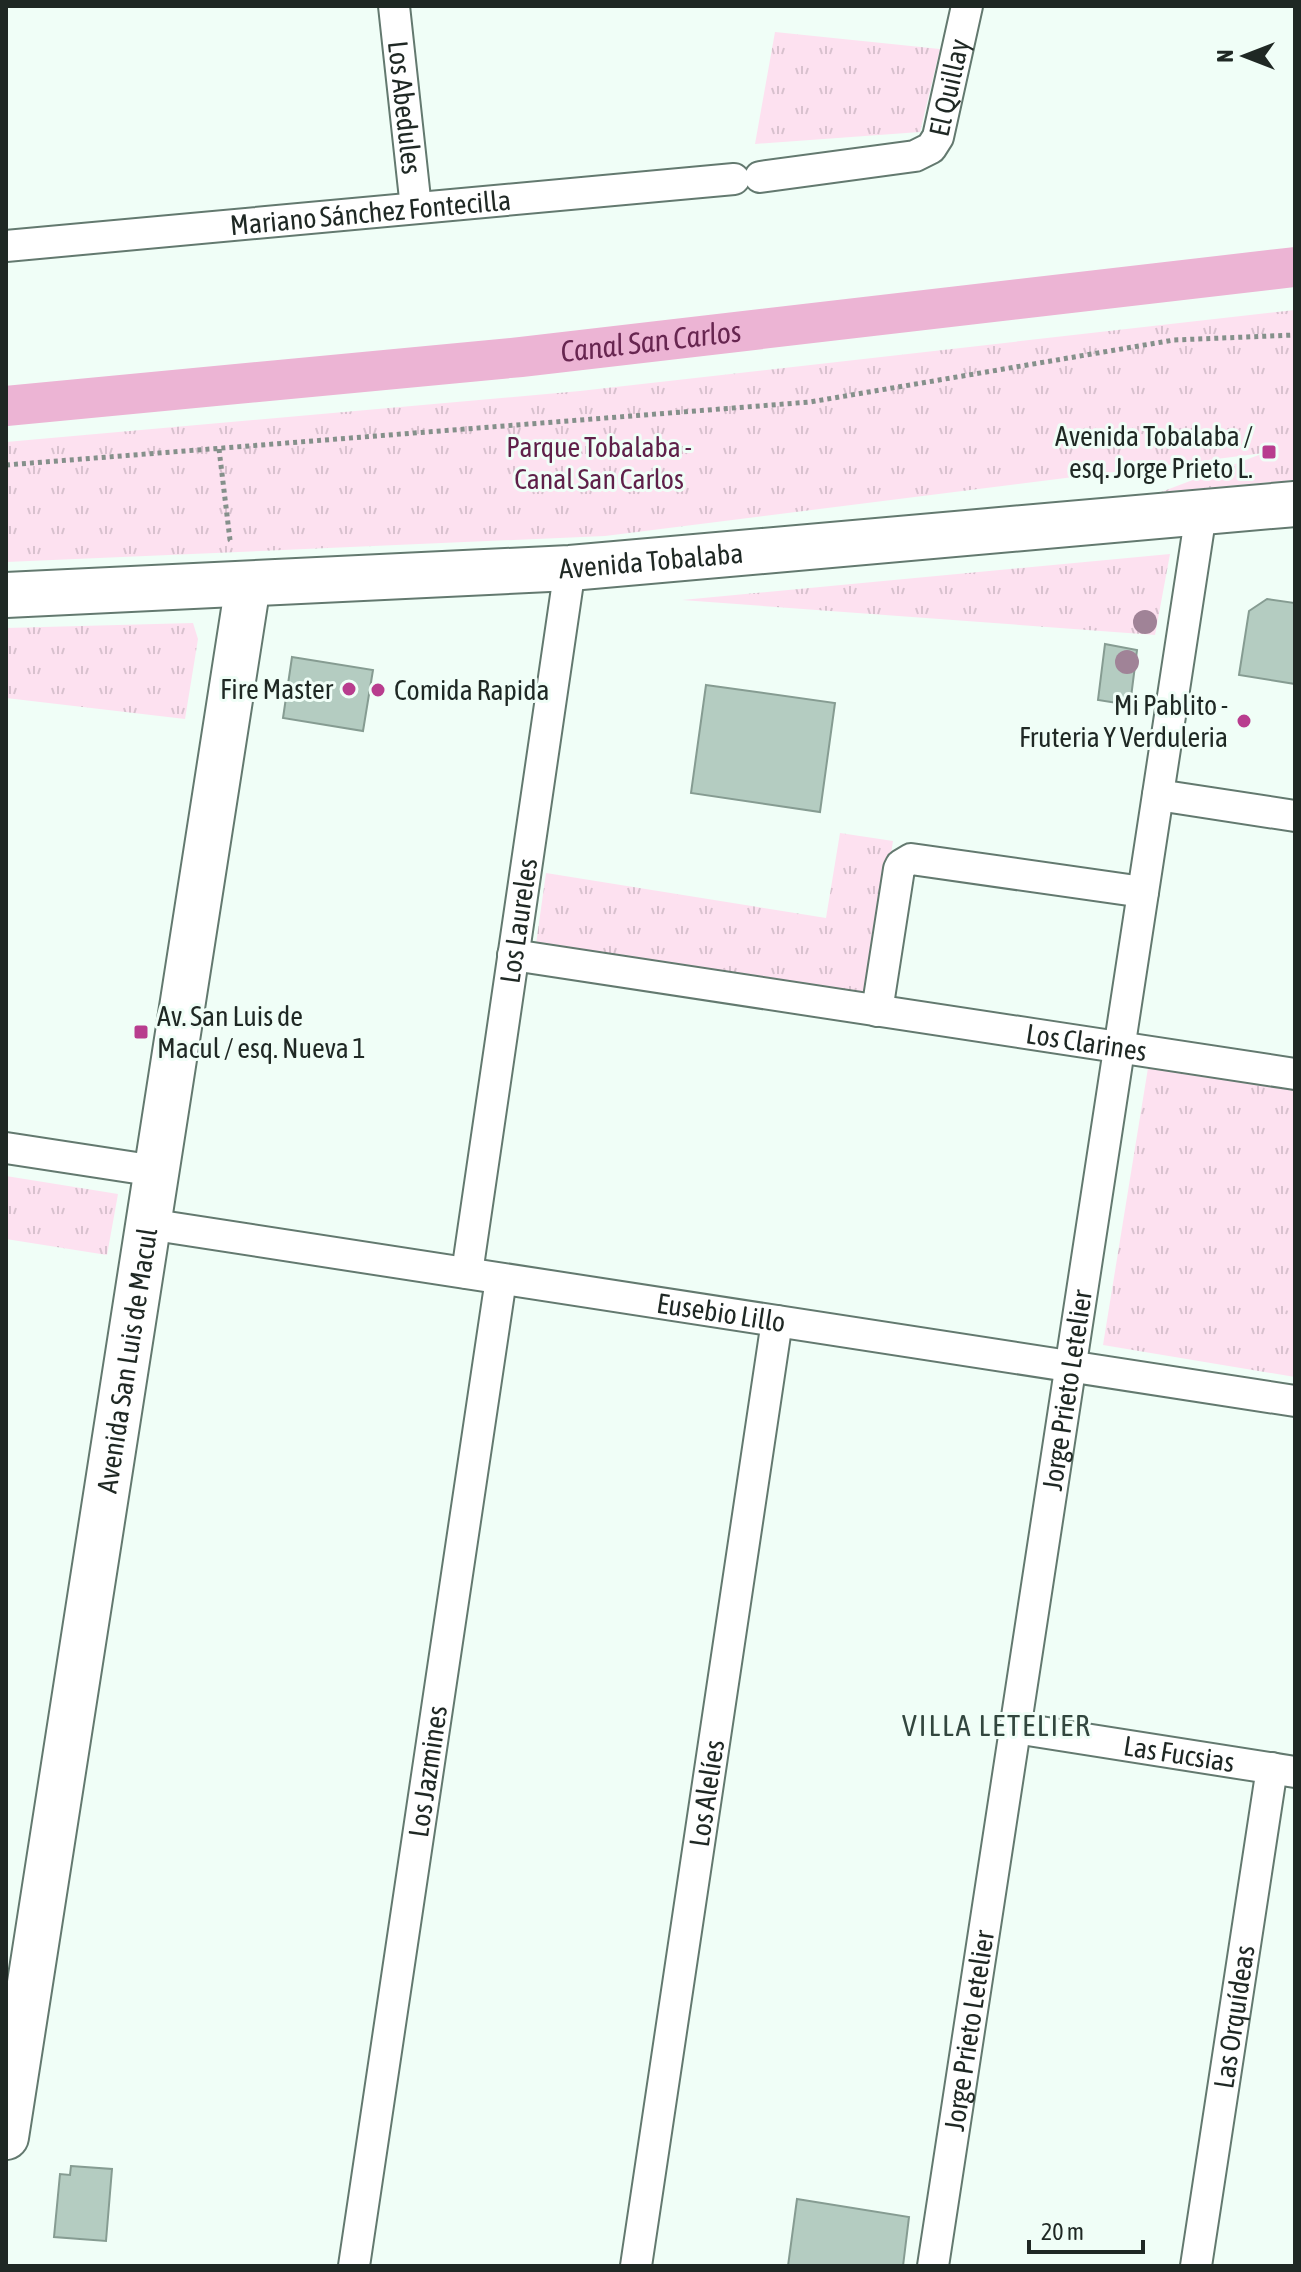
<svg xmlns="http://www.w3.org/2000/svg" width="1301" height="2272" font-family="'Asap Condensed',sans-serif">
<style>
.grass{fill:url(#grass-tufts)}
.pitch{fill:#fde1f0}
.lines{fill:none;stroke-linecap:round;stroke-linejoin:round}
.canal{stroke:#ecb4d4;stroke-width:40}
.building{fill:#b4ccc1;stroke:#869c92;stroke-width:2}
.street-casing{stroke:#63796f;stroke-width:34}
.secondary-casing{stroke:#63796f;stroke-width:48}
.path{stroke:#85908b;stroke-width:5;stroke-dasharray:4 4;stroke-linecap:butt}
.street{stroke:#fff;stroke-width:30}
.secondary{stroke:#fff;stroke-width:44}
.tree{fill:#a08397}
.poi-dot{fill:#b83d8e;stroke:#f0fef7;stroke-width:3}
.labels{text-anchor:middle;stroke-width:6;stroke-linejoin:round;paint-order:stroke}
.street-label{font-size:28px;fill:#1f2824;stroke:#f0fef7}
.poi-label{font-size:28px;fill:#1f2824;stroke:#f0fef7;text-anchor:end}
.park-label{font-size:28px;fill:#5f1f49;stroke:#f0fef7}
.water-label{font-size:30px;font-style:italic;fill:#672650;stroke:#f0fef7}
.neighbourhood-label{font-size:30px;letter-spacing:2px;fill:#32463e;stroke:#f0fef7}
</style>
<defs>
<pattern id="grass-tufts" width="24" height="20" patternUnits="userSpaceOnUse" patternTransform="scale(2)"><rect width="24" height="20" fill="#fde1f0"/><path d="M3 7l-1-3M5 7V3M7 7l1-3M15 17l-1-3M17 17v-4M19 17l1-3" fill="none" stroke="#d8c1ce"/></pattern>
</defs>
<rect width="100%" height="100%" fill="#f0fef7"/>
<path class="grass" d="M775,32L940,49L920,132L755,144Z
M1295,310V480L1161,492L1264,453L605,536L6,562V442L580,391Z
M1170,554L1155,635L682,600Z
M193,623L198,639L185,719L6,698V628Z
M840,833L893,841L869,997L536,944L546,873L826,918Z
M1148,1068L1295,1090V1377L1103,1345Z
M6,1176L118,1194L107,1255L6,1239Z"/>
<path class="pitch" d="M1295,1244V1312L1284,1310Z"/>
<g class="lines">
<path class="canal" id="s1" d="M6,406L521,357L1295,267"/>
</g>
<path class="building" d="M1267,599L1295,603V684L1239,675L1249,611Z
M1105,644L1137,650L1130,705L1098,700Z
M292,657L373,670L363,731L283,718Z
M706,685L835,703L820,812L691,793Z
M71,2166L112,2169L106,2241L54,2237L60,2174L70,2175Z
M797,2199L909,2217L903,2266H788Z"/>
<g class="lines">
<defs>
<g id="street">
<path id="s2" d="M394,6L416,208"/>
<path id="s3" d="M760,177L915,156L931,148L938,137L967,6"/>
<path id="s4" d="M6,246L734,179"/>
<path d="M1158,795L1295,816"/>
<path id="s5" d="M513,955L1295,1074"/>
<path d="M877,1011L899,869L901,865L911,859L1143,892"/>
<path d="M6,1148L156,1171"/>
<path id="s6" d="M148,1224L1295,1401"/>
<path id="s7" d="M467,1273L570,568"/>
<path id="s8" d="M1015,1728L1295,1772"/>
<path id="s9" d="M354,2266L501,1279"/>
<path id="s10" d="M636,2266L777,1321"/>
<path id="s11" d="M933,2266L1201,513"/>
<path id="s12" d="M1196,2266L1272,1768"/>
</g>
<g id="secondary">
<path id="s13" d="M6,595L570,568L1295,504"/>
<path id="s14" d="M6,2137L248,584"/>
</g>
</defs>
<use href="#street" class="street-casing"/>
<use href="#secondary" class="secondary-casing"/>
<path class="path" d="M219,449L230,540L233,542
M6,465L810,402L1174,340L1295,335"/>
<use href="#street" class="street"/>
<use href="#secondary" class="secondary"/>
</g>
<g class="tree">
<circle cx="1145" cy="622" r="12"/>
<circle cx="1127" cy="662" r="12"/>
</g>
<g class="poi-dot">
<rect x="1261" y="444" width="16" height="16" rx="4"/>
<circle cx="349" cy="689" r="8"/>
<circle cx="378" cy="690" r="8"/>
<circle cx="1244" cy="721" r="8"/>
<rect x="133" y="1024" width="16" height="16" rx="4"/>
</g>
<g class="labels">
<g class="street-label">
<text dy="10" stroke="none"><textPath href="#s3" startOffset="238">El Quillay</textPath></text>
<text dy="10" stroke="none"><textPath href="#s2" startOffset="102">Los Abedules</textPath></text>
<text dy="10" stroke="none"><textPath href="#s4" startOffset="366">Mariano Sánchez Fontecilla</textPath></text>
<text dy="10" stroke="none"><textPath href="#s13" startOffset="646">Avenida Tobalaba</textPath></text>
<text dy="10" stroke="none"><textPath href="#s7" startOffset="356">Los Laureles</textPath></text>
<text dy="10" stroke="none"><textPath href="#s5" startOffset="580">Los Clarines</textPath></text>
<text dy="10" stroke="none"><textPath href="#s6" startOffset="580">Eusebio Lillo</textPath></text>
<text dy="10" stroke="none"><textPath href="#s14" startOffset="786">Avenida San Luis de Macul</textPath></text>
<text dy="10" stroke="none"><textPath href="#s11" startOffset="886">Jorge Prieto Letelier</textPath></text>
<text dy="10" stroke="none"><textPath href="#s8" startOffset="166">Las Fucsias</textPath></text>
<text dy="10" stroke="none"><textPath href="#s9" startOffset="500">Los Jazmines</textPath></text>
<text dy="10" stroke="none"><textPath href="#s10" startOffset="478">Los Alelíes</textPath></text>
<text dy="10" stroke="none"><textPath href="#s12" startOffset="252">Las Orquídeas</textPath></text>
<text dy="10" stroke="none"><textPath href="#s11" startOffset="238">Jorge Prieto Letelier</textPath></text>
</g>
<g class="poi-label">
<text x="1253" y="446">Avenida Tobalaba /<tspan x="1253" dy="32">esq. Jorge Prieto L.</tspan></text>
<text x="333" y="699">Fire Master</text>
<text x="394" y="700" text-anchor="start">Comida Rapida</text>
<text x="1228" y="715">Mi Pablito -<tspan x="1228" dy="32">Fruteria Y Verduleria</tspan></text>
<text x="157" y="1026" text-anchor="start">Av. San Luis de<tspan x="157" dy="32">Macul / esq. Nueva 1</tspan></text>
</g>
<g class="park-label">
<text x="599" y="457">Parque Tobalaba -<tspan x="599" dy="32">Canal San Carlos</tspan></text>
</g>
<g class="water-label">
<text dy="10" stroke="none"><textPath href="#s1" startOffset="648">Canal San Carlos</textPath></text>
</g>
<g class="neighbourhood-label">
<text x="997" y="1736">VILLA LETELIER</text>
</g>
</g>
<rect width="1301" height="2272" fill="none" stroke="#1f2824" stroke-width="16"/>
<g transform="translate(1245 56) rotate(270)" stroke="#f0fef7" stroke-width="6" paint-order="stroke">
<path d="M0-6L14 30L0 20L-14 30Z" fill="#1f2824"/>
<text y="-12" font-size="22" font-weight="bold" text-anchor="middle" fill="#1f2824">N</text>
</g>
<path d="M1029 2240v12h114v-12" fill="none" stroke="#1f2824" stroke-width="4"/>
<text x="1041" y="2240" font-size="24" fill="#1f2824" stroke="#f0fef7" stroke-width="6" paint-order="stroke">20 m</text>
</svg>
